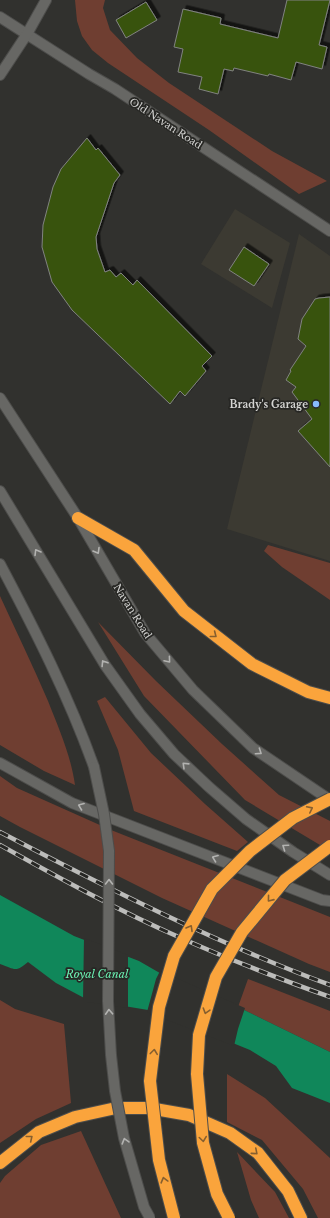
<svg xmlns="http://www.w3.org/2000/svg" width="330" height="1218" font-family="'Libre Baskerville',serif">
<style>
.built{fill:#3c3a32}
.green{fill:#6f3e31}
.water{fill:#10875a}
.pier{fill:#31312e}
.building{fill:#385211;stroke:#818380;filter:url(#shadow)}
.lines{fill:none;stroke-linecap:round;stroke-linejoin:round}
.minor-casing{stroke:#4d4d4b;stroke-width:12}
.tertiary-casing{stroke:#4d4d4b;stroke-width:12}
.secondary-casing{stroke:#4d4d4b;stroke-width:12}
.motorway-casing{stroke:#4d4d4b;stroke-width:14}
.minor{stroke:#676764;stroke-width:10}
.tertiary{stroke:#676764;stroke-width:10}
.secondary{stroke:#676764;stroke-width:10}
.motorway{stroke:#faa43c;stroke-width:12}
.rail-casing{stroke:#bcbcba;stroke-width:4.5}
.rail{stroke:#272724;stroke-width:3;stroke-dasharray:9;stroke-linecap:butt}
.secondary-bridge-casing{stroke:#4d4d4b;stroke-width:12;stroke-linecap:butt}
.motorway-bridge-casing{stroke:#4d4d4b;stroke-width:14;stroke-linecap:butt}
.secondary-bridge{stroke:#676764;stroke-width:10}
.motorway-bridge{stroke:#faa43c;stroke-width:12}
.oneway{stroke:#b3b3b1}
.oneway2{stroke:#865f2f}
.poi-dot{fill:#87bbfb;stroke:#272724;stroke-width:1.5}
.labels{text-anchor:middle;stroke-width:3.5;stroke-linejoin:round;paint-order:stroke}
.street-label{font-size:10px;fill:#d4d4d2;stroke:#272724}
.poi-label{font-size:10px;font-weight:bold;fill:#d4d4d2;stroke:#272724;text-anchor:end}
.water-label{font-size:11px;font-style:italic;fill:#6df4b5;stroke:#272724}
</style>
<defs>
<filter id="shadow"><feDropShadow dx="3.5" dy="-3.5" stdDeviation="0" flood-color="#0009"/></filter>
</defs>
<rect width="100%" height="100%" fill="#31312e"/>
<path class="built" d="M235,209L290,243L272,308L201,264Z
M299,234L330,256V561L227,529Z"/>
<path class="green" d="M75,0H105L103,8L110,30L137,58L169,83L272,151L327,181L299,194L209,130L108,63L92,50L82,36L77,21Z
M268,545L330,563V600L282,567L264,551Z
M0,596C16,631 33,666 48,701C59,729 71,756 75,785L44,771L0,745Z
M98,622L156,681L222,744L279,795L330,821V851L245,800L144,696Z
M105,697L151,753L205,804L248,842L237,851L134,811L118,750L97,701Z
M0,776L17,788L111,830L330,917V972L309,964L162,898L20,827L0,816Z
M248,979L330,1011V1052L238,1007Z
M0,1000L15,1009L64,1024L71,1103L36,1119L0,1143Z
M227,1074L265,1098L330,1158V1218H318L303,1189L262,1140L227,1122Z
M81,1131L121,1218H0V1183L5,1176L41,1145Z
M237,1152L275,1192L289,1218H259L251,1200Z"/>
<path class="water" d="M0,895L74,936L139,961L165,976L238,1007L330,1052V1103L292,1088L276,1066L250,1050L154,1011L88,1000L56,983L28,962C15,973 15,969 0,964Z"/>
<path class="pier" d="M84,938L128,955V1008L87,1002L83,1000Z
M160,971L245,1008L238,1029L234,1046L147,1012L156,979Z"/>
<path class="building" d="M287,0H330L319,45L327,47L322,69L296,62L291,80L269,74L268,76L234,68L233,71L224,69L218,94L199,89L202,77L178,72L183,49L174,47L183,9L221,18L220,24L278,38Z
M146,2L157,20L126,38L116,20Z
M87,138L96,150L98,148L120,175L114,183L96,237L97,249L105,272L110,270L116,277L121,273L133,285L137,280L212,356L202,366L206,371L185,396L180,391L170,404L72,310L52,282L42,247L43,225L53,187L61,169Z
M244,247L269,264L254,286L229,270Z
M330,297V467L298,431L312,419L292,392L296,387L286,380L291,371L290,370L306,346L298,339L302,319L315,299L319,298Z"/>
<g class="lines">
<defs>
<path id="minor" d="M0,17L89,74L115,89L330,231"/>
<path id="tertiary" d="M0,75L27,34L46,0"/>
<path id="secondary" d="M0,398L78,518L145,633L193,690L253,748L330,800
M0,491L105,665L140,714L174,754L209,787L246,819L293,852L330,875
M0,564C35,630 69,697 94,767
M0,763L72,803L322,900L330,901"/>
<path id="motorway" d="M78,518L134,550L184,611L252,664L308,692L330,698
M0,1163L39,1132L75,1117L116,1108H149L189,1115L230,1133L258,1153L288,1191L301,1218"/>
</defs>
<use href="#minor" class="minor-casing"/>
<use href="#tertiary" class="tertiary-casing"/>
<use href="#secondary" class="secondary-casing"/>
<use href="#motorway" class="motorway-casing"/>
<use href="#minor" class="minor"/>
<use href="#tertiary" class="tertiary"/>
<use href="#secondary" class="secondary"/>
<use href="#motorway" class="motorway"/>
<defs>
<path id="rail" d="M0,832C107,888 216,943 330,985
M0,845C59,878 119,911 181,938C230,960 280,979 330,997"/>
</defs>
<use href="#rail" class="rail-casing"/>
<use href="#rail" class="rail"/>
<defs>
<path id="secondary-bridge" d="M94,767L104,814L109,851L108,1001L111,1055L115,1091L124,1138L144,1207L150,1218"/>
<path id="motorway-bridge" d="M174,1218L159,1160L150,1081L159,1007L174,956L212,889L250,851L293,818L330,799
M229,1218L217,1194L203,1143L197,1074L199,1035L216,977L242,932L285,880L330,846"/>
</defs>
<use href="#secondary-bridge" class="secondary-bridge-casing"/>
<use href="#motorway-bridge" class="motorway-bridge-casing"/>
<use href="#secondary-bridge" class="secondary-bridge"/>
<use href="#motorway-bridge" class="motorway-bridge"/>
</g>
<defs><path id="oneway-chevron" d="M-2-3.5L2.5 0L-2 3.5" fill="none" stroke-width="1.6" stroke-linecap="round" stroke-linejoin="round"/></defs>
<g class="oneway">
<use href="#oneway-chevron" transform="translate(97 551) rotate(60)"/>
<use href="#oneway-chevron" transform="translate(37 552) rotate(-121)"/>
<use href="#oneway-chevron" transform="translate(168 660) rotate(50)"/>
<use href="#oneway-chevron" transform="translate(104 663) rotate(-122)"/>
<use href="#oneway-chevron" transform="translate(259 752) rotate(34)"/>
<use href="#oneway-chevron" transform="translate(185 765) rotate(-136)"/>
<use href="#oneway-chevron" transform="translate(81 806) rotate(-159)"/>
<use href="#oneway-chevron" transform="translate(285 847) rotate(-145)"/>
<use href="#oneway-chevron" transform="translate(215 858) rotate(-159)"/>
<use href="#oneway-chevron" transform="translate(109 882) rotate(-90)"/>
<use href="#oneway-chevron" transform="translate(109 1012) rotate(-93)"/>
<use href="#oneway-chevron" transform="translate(125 1141) rotate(-106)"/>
</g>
<g class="oneway2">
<use href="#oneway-chevron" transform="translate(214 635) rotate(38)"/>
<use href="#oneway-chevron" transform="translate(310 809) rotate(-27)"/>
<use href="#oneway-chevron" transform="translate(270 899) rotate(129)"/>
<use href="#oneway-chevron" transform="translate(190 928) rotate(-60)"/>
<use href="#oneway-chevron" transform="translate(206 1011) rotate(107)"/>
<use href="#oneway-chevron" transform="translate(154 1052) rotate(-83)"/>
<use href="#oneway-chevron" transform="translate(30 1138) rotate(-39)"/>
<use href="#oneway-chevron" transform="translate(203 1139) rotate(82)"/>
<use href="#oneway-chevron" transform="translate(255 1152) rotate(41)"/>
<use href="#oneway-chevron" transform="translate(164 1180) rotate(-105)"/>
</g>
<circle class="poi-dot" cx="316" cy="404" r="4"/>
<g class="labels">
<g class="street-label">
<text transform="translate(166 123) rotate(33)" y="4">Old Navan Road</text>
<text transform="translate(133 611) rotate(58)" y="4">Navan Road</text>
</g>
<g class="poi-label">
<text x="308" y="408">Brady's Garage</text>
</g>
<g class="water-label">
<text x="97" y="978">Royal Canal</text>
</g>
</g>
</svg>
